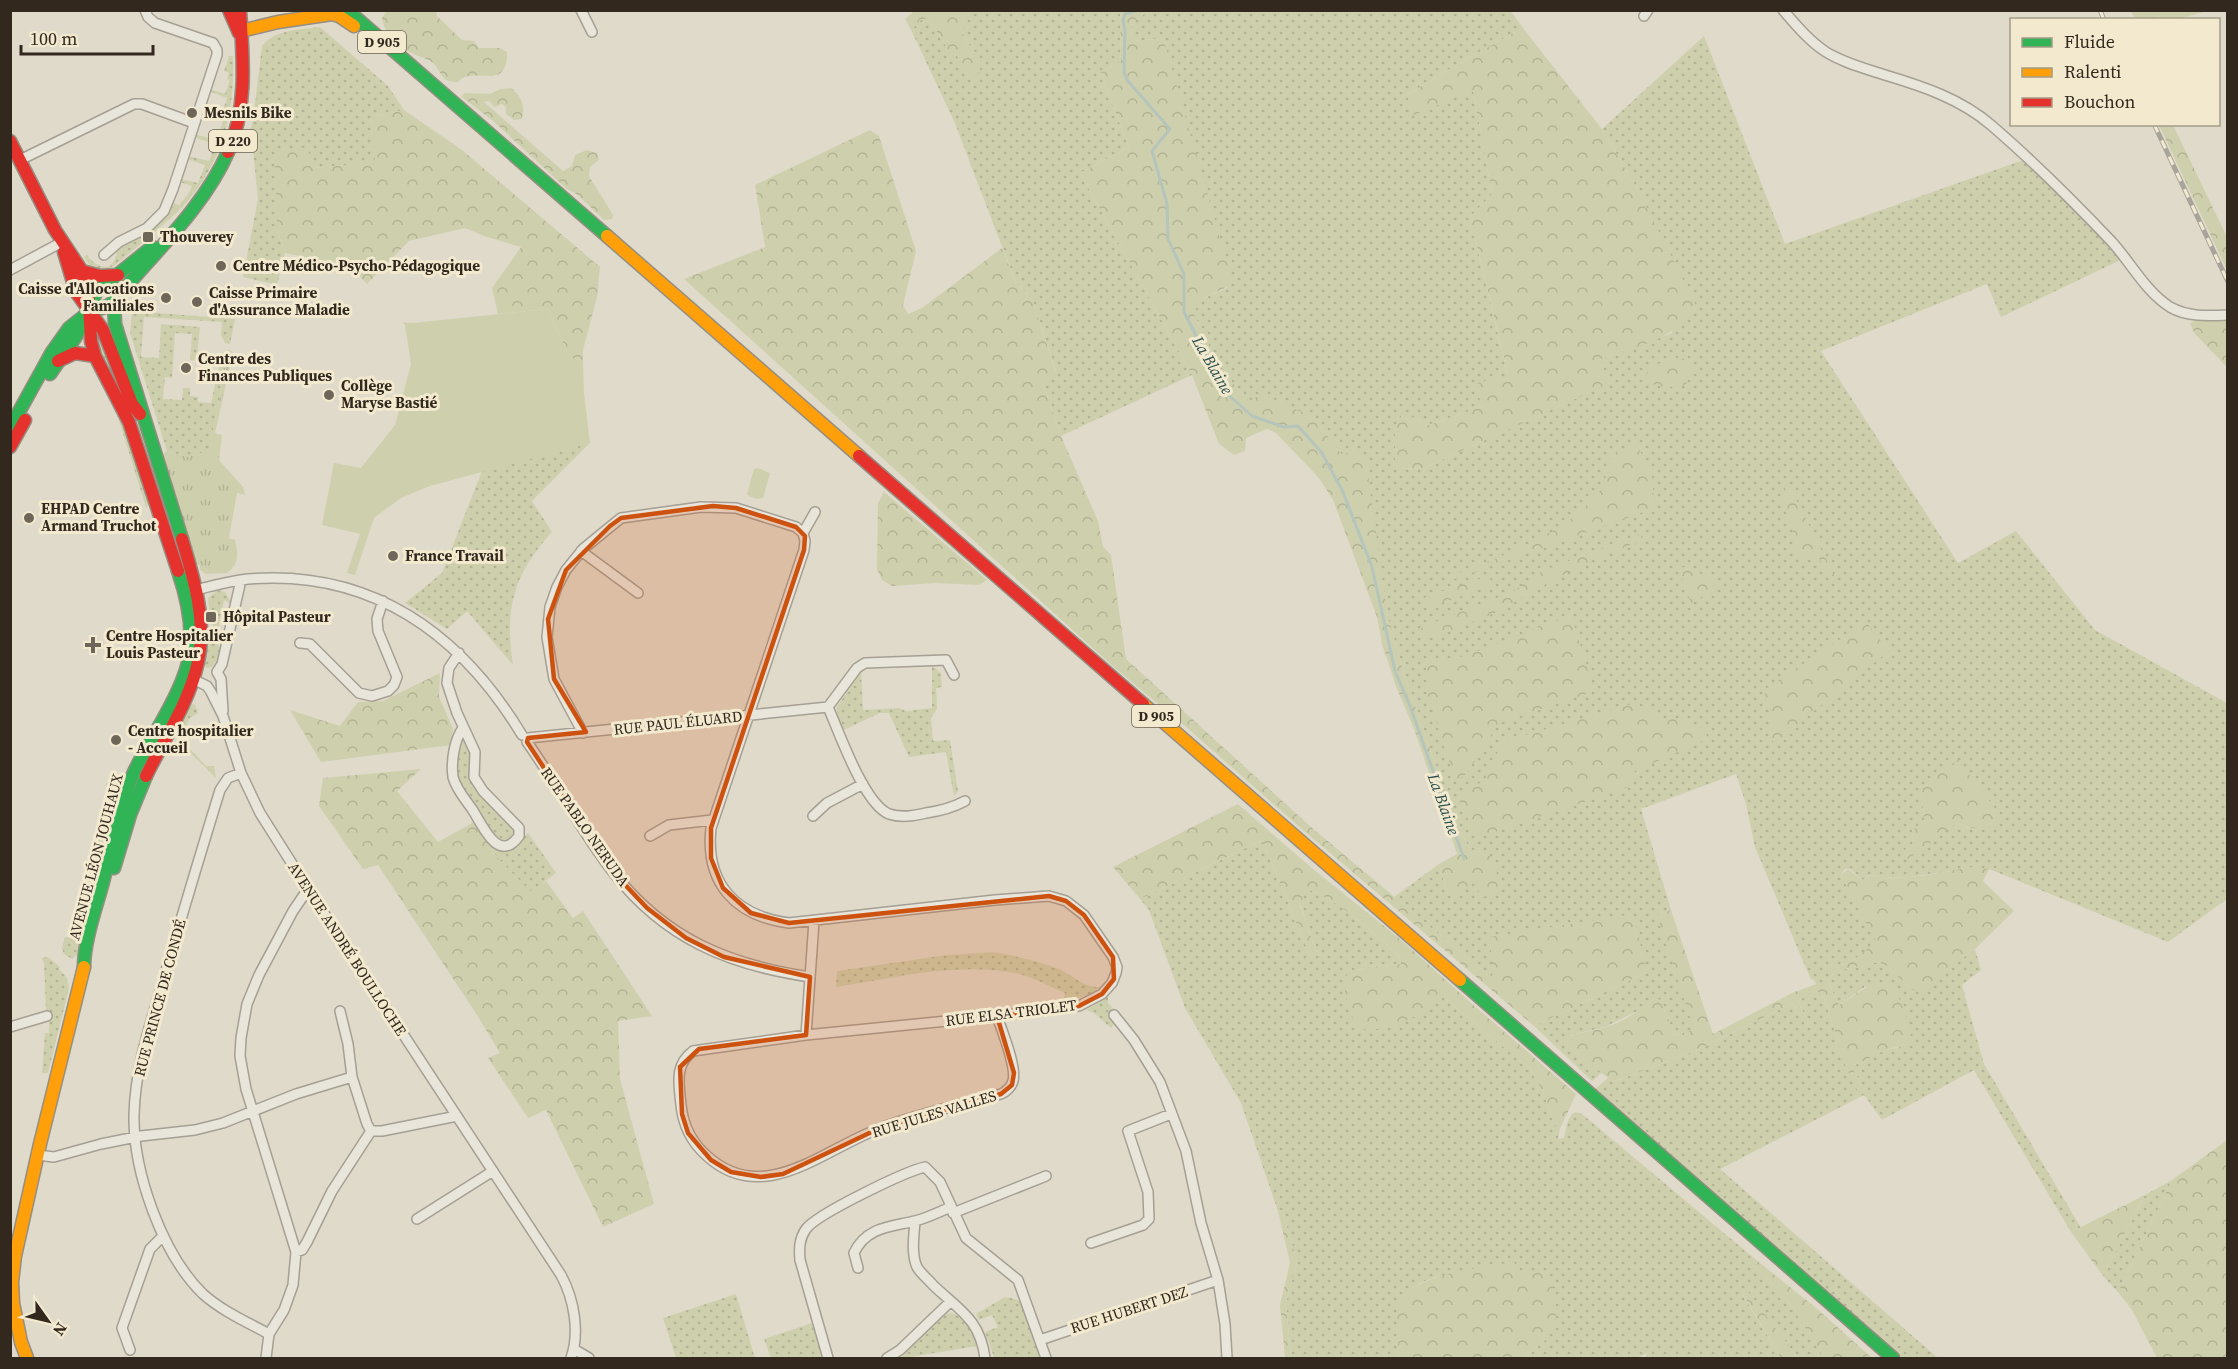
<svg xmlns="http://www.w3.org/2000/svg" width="2238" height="1369" font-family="'Source Serif 4',serif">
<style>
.grass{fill:url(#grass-dots);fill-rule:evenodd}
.forest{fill:url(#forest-crowns)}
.park{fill:url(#park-tufts)}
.pitch{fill:#ced0ad}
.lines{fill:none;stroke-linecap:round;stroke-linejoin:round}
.stream{stroke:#b5c5bb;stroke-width:3}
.street-casing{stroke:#a59f94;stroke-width:12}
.fast-casing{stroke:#958e83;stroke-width:15}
.slow-casing{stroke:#958e83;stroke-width:15}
.jam-casing{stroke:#958e83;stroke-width:15}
.street{stroke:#e8e5db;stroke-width:9}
.fast{stroke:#30b455;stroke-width:12}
.slow{stroke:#ff9f0a;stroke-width:12}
.jam{stroke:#e5322d;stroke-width:12}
.rail-casing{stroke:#a8a49b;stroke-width:5}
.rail{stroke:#f2e9cf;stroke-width:3;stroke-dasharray:9;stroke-linecap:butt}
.marked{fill:#cd520f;fill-opacity:0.2;stroke:#cd520f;stroke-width:4.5;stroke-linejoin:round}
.poi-dot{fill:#6f665a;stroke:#f2e9cf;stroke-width:2}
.labels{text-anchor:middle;stroke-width:6;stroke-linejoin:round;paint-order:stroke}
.shield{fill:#f2e9cf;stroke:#6c6252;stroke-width:1.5}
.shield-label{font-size:14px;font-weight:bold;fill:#32281d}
.poi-label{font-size:15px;font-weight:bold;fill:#32281d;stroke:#f2e9cf;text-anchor:start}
.street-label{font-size:15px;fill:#32281d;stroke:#f2e9cf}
.water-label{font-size:16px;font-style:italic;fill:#2d514f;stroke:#f2e9cf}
</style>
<defs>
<pattern id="grass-dots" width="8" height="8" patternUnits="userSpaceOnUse" patternTransform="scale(1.5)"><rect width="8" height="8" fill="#ced0ad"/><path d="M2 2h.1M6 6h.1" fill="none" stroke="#b1b394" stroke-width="1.8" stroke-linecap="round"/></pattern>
<pattern id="forest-crowns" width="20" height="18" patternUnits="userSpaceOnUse" patternTransform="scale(1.5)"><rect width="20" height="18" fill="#ced0ad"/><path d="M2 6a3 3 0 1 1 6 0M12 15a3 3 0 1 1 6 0" fill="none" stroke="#b1b394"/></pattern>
<pattern id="park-tufts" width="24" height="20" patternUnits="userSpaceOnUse" patternTransform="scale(1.5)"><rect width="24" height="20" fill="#ced0ad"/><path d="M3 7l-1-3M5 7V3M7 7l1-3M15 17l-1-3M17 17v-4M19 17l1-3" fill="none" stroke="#b1b394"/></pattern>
</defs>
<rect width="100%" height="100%" fill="#e0daca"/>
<path class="grass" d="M1147,10H1510L1523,28L1461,62L1407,95L1415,114L1473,89L1492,194L1470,217L1508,376L1482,407L1425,426L1416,418L1395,426V460L1404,469L1424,468L1609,383L1599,360L1672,333L1639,192L1602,129L1704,36L1785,244L2029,158L2131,255L2001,317L1987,284L1821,351L1958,563L2016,531L2095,630L2227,703V899L2168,942L1989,869C1949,866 1910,884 1870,875L1863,880L1850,869H1845L1841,875L1877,942L1851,962L1831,968L1832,972L1878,962L1887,966L1912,990L1919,991L1975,949L1981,970L1962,985L1984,1064L2081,1228L2071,1232L1974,1070L1882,1120L1864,1095L1720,1169L1938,1358H1903L1595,1089L1608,1078L1613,1082L1695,1051L1793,1003L1807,1027L1810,1026L1798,1001L1812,992H1819L1824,998L1837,1037L1836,1046L1862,1087L1852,1066C1866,1061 1884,1047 1899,1048L1866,986L1839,1005L1829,984H1816L1813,979L1811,980L1755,847L1746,804L1736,774L1641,809L1671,910L1658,915L1695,1030L1675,1035L1660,1000L1605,1027L1571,1035L1567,1045L1602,1073L1592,1081L1534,1026L1647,972L1490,937L1494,978L1478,967L1394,897L1439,864L1446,889C1476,887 1475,881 1490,856L1470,849L1454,820L1403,670L1342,455L1313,417L1249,401L1221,370L1192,310L1191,304L1227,288L1163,38L1133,41L1131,22L1142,16ZM1921,787L1971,829L1957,823L1901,853L1913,844L1912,831L1924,820Z
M963,11H1121L1120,18L1121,61L1100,73L1129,147L1080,173L1192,375L1061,436L1042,380L1056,371L1032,299L1016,283L954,121L911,30L922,19H929L949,51L958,57L967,75L971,48L961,31L966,14Z
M320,27L388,86L404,110L371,117L376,162L314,168L277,230L285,253L277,285L243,277L258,199L252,141L247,140L253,120L262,46C275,29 300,30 320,27Z
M229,56H233C236,115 219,174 174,215C155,233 134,249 114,266L102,270L90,266L84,257L87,255C93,264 108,274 115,259C117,254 116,251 120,246C144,233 159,228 171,202L179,205L189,193L192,186L180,182L181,179L198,183L205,165L187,159L188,156L209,161L215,144L193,137L194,134L216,140L223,121L200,114L201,111L221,117L227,98L209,91L210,89L225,94L230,80L227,79L229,73L224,71Z
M132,311L235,319L230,344L225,343L221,335L222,322L144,317L141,357L159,358L161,324L200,327L197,356H200L199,361L190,360L192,334L175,333L172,378L165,377L163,399L182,400L183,388H190V396L198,397V402L211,403L222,353L229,350L209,451L188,457L167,451L130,333Z
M101,335L141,427L187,572L183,573L101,358L96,339Z
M88,358L122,412L151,501L146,507L115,408Z
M590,443L532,501L552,532C514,574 504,608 513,665L467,611L447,629L405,603L442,573L482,471Z
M218,590L225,592L231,602V604L224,600L215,643L221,647L218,659L212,667L207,668L204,665L209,635H213V615L210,614L208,598Z
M932,666L941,673L942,687L936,688L937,709L931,718L933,741L950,740L958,791L954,796L946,752L909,757L889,713H880L844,730L837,714V707L861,671L863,710L899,708L906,711L932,708Z
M191,703L195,705L198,713L190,718L180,738L206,766H214L216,778L174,737Z
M462,735L471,751V774L517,832L508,843L496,841L457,777V754Z
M110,779L112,787L118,788L79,953L72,959L64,954L62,948L65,937L71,938L103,806L111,787L105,785Z
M474,822L489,843L516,844L528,833L556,873L530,892L496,856Z
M1262,840L1311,958L1318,955L1300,904L1306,890C1328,891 1385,941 1401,959V964L1369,967L1349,971L1442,996L1531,1070L1544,1094L1554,1125L1560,1129L1558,1139L1564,1138L1567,1123L1572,1114L1576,1112L1582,1114L1755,1259L1752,1264C1783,1290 1804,1324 1824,1358H1798L1747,1291L1742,1294L1781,1358H1646V1354L1637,1358H1523L1548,1338L1452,1273C1442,1276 1430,1278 1421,1283C1393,1298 1397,1331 1399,1358H1291L1286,1303L1297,1261L1282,1210L1278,1211L1241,1103L1185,1008L1149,910L1140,899Z
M994,952C1016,956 1037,961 1059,969C1075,976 1082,988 1102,987L1088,995L1063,1003L1065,993C1050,987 1034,977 1019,974C960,961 894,978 836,987L837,971L947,955Z
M48,957L60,967L59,969L67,978L69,988L48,1073H42L45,1033H49V1012H46L44,962L41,958Z
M1108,997V1003L1116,1011L1115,1023L1111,1028L1094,1013L1086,1010Z
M2172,1180L2118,1292L2103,1276L2145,1195Z
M736,1294L755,1358H676L663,1318Z
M1005,1297C1011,1298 1019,1299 1023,1304C1032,1316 1038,1344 1041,1358H995L994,1357L985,1332L998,1327L992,1315L979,1320L976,1314Z
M950,1313C965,1315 974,1333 977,1346L904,1358L902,1356C915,1341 932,1320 950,1313Z
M812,1323L822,1358H771L764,1339Z"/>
<path class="forest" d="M387,10L436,11L437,16L462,40L474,41L479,48H500L507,52C508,94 472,64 458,82C440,82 443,73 433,63C429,59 421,58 416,55C401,49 384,34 382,18Z
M915,10L963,11L966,14L965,26L961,31L971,48L979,55L980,72L973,79L967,75L958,57L949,51L929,19H922L911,30L905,19Z
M1121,11H1147L1142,16L1131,22L1134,41L1163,38L1232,280L1227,287L1192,304V310L1221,370L1249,401L1262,394L1313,417L1342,455L1355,450L1366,460L1387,613L1403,670L1454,820L1470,849L1490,856L1495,865L1501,893L1482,897L1474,883L1451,896L1446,889L1439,864L1457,854L1414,729L1396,686L1382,644L1377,617L1333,500L1319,478L1276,433L1267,429L1246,438L1245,451L1234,455L1219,444L1192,375L1080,173L1129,147L1100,73L1121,61L1120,18Z
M2131,11L2132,10L2207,11L2179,19H2135Z
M1523,28L1602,129L1639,192L1695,303C1681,340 1633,347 1599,360L1610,383L1424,468L1404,469L1395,461V426L1402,415L1416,418L1426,426L1481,407L1477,383L1508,375L1470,217L1492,194L1473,90L1414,115L1407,95L1461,62Z
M511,88C522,96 525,106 522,119L514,120L506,114V107L502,104L495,107L489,101L484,102L563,171L572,166L575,155L587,150L597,153L599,160L590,167L589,176L613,215L612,219L604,220L578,195L567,189L493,121L462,97L464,93L490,94L500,89Z
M404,110L462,150L600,267L597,297L583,350V360L570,358L548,309L498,314L492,288L521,247L484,236L465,228L409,241L367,284L350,266L285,253L277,230L275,153L307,147L314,168L375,162L371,117Z
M2159,125H2173L2227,237V270Z
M870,130L879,136L916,251L903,305L908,314L922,308L1002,248L1016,283L1032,299L1056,372L1042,380L1061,436L1098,521L1103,547L1111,555L1126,659L1311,827L1478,967L1493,977L1490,937L1633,914L1647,972L1534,1026L1303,830L1186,727L1116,669L684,279L765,247L755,185Z
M2227,318V367L2195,334L2190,324L2197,319Z
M1680,357L1687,360L1691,368L1686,384C1676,389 1662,387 1652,384L1646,376L1648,367Z
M1637,445L1651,472L1655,508L1446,582L1445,579C1499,556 1573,534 1606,482C1602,459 1616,449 1637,445Z
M1788,483L1835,577L1832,580L1818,557C1804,562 1799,564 1790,550L1795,537L1781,498L1787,494L1784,486Z
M884,492L987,580L979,585L936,583L892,586L882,580L877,569L878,503Z
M1640,534L1644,543L1633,544L1593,560L1551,581L1495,613L1428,639L1423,637L1420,632L1422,627L1514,591L1542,571Z
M1677,565L1712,578L1715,584L1709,593L1691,603Z
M1486,577L1490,578L1492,584L1447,602L1429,606L1423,603V599L1427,596Z
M1571,615L1595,691L1499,723L1467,773L1456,782L1426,689V666L1429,661L1465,656Z
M1866,622L1889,651L1774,743L1770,737V715L1764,690Z
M440,673L439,697L453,729L451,745L321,762L290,710L340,726L358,702L383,701Z
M1635,703L1664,719L1681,718L1706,730L1707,739L1635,771L1628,787L1477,838L1457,796L1485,780L1502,742Z
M1958,760L2004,820C1984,829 1978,832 1957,823L1908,859L1900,853L1913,844L1912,831L1924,820L1921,787Z
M421,769L397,791L438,842L474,822L496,856L530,891L546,881L573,918L583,911L652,1016L618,1021L620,1079L654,1204L603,1227L546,1110L528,1118L488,1058L500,1053L477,1015L378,865L363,869L319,806L323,778Z
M1238,804L1313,869L1400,939L1470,1002L1576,1094L1560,1129L1554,1125L1544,1094L1531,1070L1442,996L1431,1009L1389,1028L1366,1030L1355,1024C1349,1008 1339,987 1349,971L1369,967L1401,964V959C1386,942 1328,891 1306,890L1300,905L1318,955L1311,958L1262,840L1140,899L1113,867Z
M1970,867L1989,869L1983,881L2014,911L1975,949L1920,991L1912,990L1887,966L1878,962L1832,972L1830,968L1851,962L1876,942L1841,875L1848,869L1863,880L1870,875C1903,882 1938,873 1970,867Z
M1671,910L1713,1034L1792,993L1816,984H1829L1839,1005C1855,996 1867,983 1886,982C1903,995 1906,1020 1912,1040C1905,1049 1898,1046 1889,1049C1876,1054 1865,1061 1852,1066L1862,1088L1857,1090L1836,1046L1837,1037L1824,998L1819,992H1812L1798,1001L1810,1026L1807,1027L1793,1003L1695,1051L1613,1082L1567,1045L1564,1039C1577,1031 1592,1032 1606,1027C1624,1021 1641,1011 1654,996L1660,1000L1675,1035L1694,1030L1657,915Z
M2227,1140V1358H2157L2132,1310L2118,1292L2172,1180Z
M2145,1195L2103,1276L2071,1232Z
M1282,1210L1297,1261L1286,1303L1291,1358H1285L1280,1305L1290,1263L1278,1211Z
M1755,1259L1815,1307L1872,1358H1824C1803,1324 1783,1290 1752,1264Z
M1514,1262L1521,1272H1543L1555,1287L1556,1316L1548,1338L1523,1358H1399C1398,1344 1394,1312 1402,1299C1419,1273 1485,1267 1514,1262Z
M1747,1290L1798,1358H1781L1742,1293Z"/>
<path class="park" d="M229,350L233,352L215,433L222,435L219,460L243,487L245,495L237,493L229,538L235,540C238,554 240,563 227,573L206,574L200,570V565L194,564L161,456L167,451L188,457L209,450Z"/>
<path class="pitch" d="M548,309L570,358L583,360L584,393L590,443L430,486L401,498L374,518L355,575L347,573L360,534L322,525L334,463L361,468L395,425L411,364L405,325L402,322L412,323Z
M758,468L770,473L763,498C758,500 751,498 747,494L754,469Z"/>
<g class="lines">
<path class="stream" d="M1138,10L1125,14L1123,21L1125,30L1124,72L1127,80L1170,129L1152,151L1167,204L1168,239L1184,274V312L1225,392L1252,416L1284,427L1298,426L1322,453L1343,492L1372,567L1395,671L1410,706L1464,859"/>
<defs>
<path id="street" d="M581,10L592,32
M1783,10C1796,25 1809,41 1826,52C1844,63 1864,68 1885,75C1922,86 1961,99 1991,125C2033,161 2074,202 2112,242C2131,263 2146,292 2170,307C2187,317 2208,316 2228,315
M1644,16L1648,10
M20,160L134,104H142L194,123
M104,255L119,242L147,228L164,211L173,189L217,55V50L213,43L155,23L148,17L145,10
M10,270L62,242
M803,533L805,541L804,550L711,828C705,883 735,916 789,923L995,900L1049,896L1066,901L1084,915L1113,957L1117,967L1116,973L1112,983L1102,994L1079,1006L997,1016L806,1035L693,1051C674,1065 679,1084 681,1105C683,1125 691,1142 707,1156C763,1207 823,1150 878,1129C917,1114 960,1105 1001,1094C1007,1091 1011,1088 1013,1081C1017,1067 1002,1031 997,1016
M803,533L815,512
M581,551L638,593
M190,591C209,587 229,581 248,579C372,569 461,634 522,735
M300,643L310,644L359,693L372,696L388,691L394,685L397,677L378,631L377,619L383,601
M459,653L449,668L447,683L457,713L475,752L474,777L483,791L519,828V836C498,865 482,824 472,809C465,799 456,789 453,777C451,762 454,740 463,728
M189,677L207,686L211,692L223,716L241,773L260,813L308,889L561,1275C574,1299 580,1332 571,1358
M828,707C839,732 864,804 889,814C901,818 913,816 926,813C940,811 952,808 965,801
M223,711L221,679L217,672L222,664L241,580
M583,733L554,679L547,637L550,607L557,587L566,570L583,549L621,518L701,507L736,508L796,527L803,533
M528,738L828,707L857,668L865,663L946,660L954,675
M527,742C557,784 581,831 613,872C665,939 729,965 810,977
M241,773L228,778L220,790C201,852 182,915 164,978C151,1022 135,1067 134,1115C133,1172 162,1254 203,1294C222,1311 247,1322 269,1334
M813,816L827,803L863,784
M650,836L669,825L712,820
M340,1011L348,1044L352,1077L367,1124L371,1131
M1114,1015L1134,1040L1160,1082L1186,1151L1201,1223L1218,1280L1225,1324L1227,1358
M10,1027L47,1016
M806,1035L814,921
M371,1131H382L457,1116
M37,1155L54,1157L101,1144L141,1136L195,1130L223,1123L296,1094L352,1077
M953,1213L1046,1176
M417,1219L493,1171
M915,1221C914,1235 911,1254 917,1267C921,1274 928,1279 933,1285C959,1310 980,1319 985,1358
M1091,1243L1143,1225L1149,1219L1148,1192L1128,1131L1171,1114
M296,1252L302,1250L307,1242L332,1191L371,1131
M858,1268L854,1253C866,1227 890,1227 915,1221C927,1218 939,1212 951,1207
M1040,1340L1218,1280
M574,1349L589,1358
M130,1350L122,1328L150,1249L163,1236
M266,1358L269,1334L284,1310L293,1285L296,1252L246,1089L240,1056L241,1038L247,1004L259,975L293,911L308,889
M828,1358L800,1260C799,1249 799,1239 806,1229C817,1214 904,1172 925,1167L940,1182L966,1238L1018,1280L1046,1358
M887,1358L900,1350L950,1302"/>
<path id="fast" d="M347,10L607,236
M114,301L115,324L182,539
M50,374L75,338L89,312L96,292L152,247
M10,428L52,352L69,328L89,312L108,306L114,301C151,256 205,206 228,152
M114,868L130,815L146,776
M84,967C84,941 96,908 103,882C112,846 119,806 134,772C150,739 187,686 190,652C193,624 187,597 178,571
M1460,980L1893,1358"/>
<path id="slow" d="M241,31L278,22L332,14L339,16L354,26
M607,236L859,456
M1143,704L1460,980
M27,1358L21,1342L13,1303L12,1282L15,1256L40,1144L84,967"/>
<path id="jam" d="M229,10L239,33
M10,141L55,230L82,271L88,287L91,341L95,356L129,422L178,571
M228,152C248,107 243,58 240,10
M64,252L76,292L103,330L132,404L140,414
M82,271L100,276L118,275
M58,361L75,353L95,356
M10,447L25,420
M859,456L1143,704
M146,776C164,739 189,703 198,662C207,621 194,579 182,539"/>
</defs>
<use href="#street" class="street-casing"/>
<use href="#fast" class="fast-casing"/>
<use href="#slow" class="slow-casing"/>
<use href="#jam" class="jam-casing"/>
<use href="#street" class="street"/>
<use href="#fast" class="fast"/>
<use href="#slow" class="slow"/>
<use href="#jam" class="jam"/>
<defs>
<path id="rail" d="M2100,10L2104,20
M2154,124L2228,282"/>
</defs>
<use href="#rail" class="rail-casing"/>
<use href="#rail" class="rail"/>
</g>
<path class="marked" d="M713,506L736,508L796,527L805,536L804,550L711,828V858L723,888L751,913L789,923L1049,896L1066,901L1084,915L1113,957L1114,979L1102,994L1079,1006L997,1016L1014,1073L1012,1085L1001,1094L880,1128L783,1174L761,1177L731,1172L711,1160L688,1133L682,1114L680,1067L699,1049L806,1035L810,977L724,957L686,938L647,908L611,870L527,742L528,738L586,732L554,679L548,619L566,570L610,526L621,518Z"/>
<g class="poi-dot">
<circle cx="192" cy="113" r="6"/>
<rect x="142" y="231" width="12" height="12" rx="3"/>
<circle cx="221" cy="266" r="6"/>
<circle cx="166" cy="298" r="6"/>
<circle cx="197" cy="302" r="6"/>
<circle cx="186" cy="368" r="6"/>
<circle cx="329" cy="395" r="6"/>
<circle cx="29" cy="518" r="6"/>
<circle cx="393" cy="556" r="6"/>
<rect x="205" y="611" width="12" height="12" rx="3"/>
<path d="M90 636h6v6h6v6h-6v6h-6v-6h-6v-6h6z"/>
<circle cx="116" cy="740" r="6"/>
</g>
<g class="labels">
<g class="shield">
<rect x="358" y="31" width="48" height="22" rx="4.5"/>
<rect x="209" y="130" width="48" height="22" rx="4.5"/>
<rect x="1132" y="705" width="48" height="22" rx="4.5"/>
</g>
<g class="shield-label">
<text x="382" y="47">D 905</text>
<text x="233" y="146">D 220</text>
<text x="1156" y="721">D 905</text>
</g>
<g class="poi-label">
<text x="204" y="118">Mesnils Bike</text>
<text x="160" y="242">Thouverey</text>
<text x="233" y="271">Centre Médico-Psycho-Pédagogique</text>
<text x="154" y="294" text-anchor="end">Caisse d'Allocations<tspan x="154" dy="17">Familiales</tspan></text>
<text x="209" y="298">Caisse Primaire<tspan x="209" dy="17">d'Assurance Maladie</tspan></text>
<text x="198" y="364">Centre des<tspan x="198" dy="17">Finances Publiques</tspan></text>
<text x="341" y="391">Collège<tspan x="341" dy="17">Maryse Bastié</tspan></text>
<text x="41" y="514">EHPAD Centre<tspan x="41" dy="17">Armand Truchot</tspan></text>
<text x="405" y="561">France Travail</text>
<text x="223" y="622">Hôpital Pasteur</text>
<text x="106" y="641">Centre Hospitalier<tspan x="106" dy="17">Louis Pasteur</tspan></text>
<text x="128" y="736">Centre hospitalier<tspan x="128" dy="17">- Accueil</tspan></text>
</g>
<g class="street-label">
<text transform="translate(678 723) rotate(-6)" y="5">RUE PAUL ÉLUARD</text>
<text transform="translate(585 827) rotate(55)" y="5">RUE PABLO NERUDA</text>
<text transform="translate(96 857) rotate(-75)" y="5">AVENUE LÉON JOUHAUX</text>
<text transform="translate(347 949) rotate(57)" y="5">AVENUE ANDRÉ BOULLOCHE</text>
<text transform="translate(160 998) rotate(-75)" y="5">RUE PRINCE DE CONDÉ</text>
<text transform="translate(1011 1013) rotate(-7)" y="5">RUE ELSA TRIOLET</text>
<text transform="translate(934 1114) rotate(-17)" y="5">RUE JULES VALLES</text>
<text transform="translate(1129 1310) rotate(-18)" y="5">RUE HUBERT DEZ</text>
</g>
<g class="water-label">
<text transform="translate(1213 365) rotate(60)" y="6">La Blaine</text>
<text transform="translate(1444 804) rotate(70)" y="6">La Blaine</text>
</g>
</g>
<rect width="2238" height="1369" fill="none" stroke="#32281d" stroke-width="24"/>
<rect x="2010" y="18" width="210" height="108" fill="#f2e9cf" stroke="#a59c88" stroke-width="1.5"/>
<rect x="2022" y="38" width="30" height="9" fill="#30b455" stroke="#a59c88" stroke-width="1.5"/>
<text x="2064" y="48" font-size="18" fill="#32281d">Fluide</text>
<rect x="2022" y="68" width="30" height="9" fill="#ff9f0a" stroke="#a59c88" stroke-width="1.5"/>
<text x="2064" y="78" font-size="18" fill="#32281d">Ralenti</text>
<rect x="2022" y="98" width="30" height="9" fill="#e5322d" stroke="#a59c88" stroke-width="1.5"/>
<text x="2064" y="108" font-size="18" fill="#32281d">Bouchon</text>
<g transform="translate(48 1321) rotate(124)" stroke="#f2e9cf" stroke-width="4.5" paint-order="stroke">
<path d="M0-4.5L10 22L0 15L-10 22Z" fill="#32281d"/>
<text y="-9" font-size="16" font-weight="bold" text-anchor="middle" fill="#32281d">N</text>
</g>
<path d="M21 45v9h132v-9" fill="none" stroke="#32281d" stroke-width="3"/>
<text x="30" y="45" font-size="18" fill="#32281d" stroke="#f2e9cf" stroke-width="4.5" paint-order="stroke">100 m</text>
</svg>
